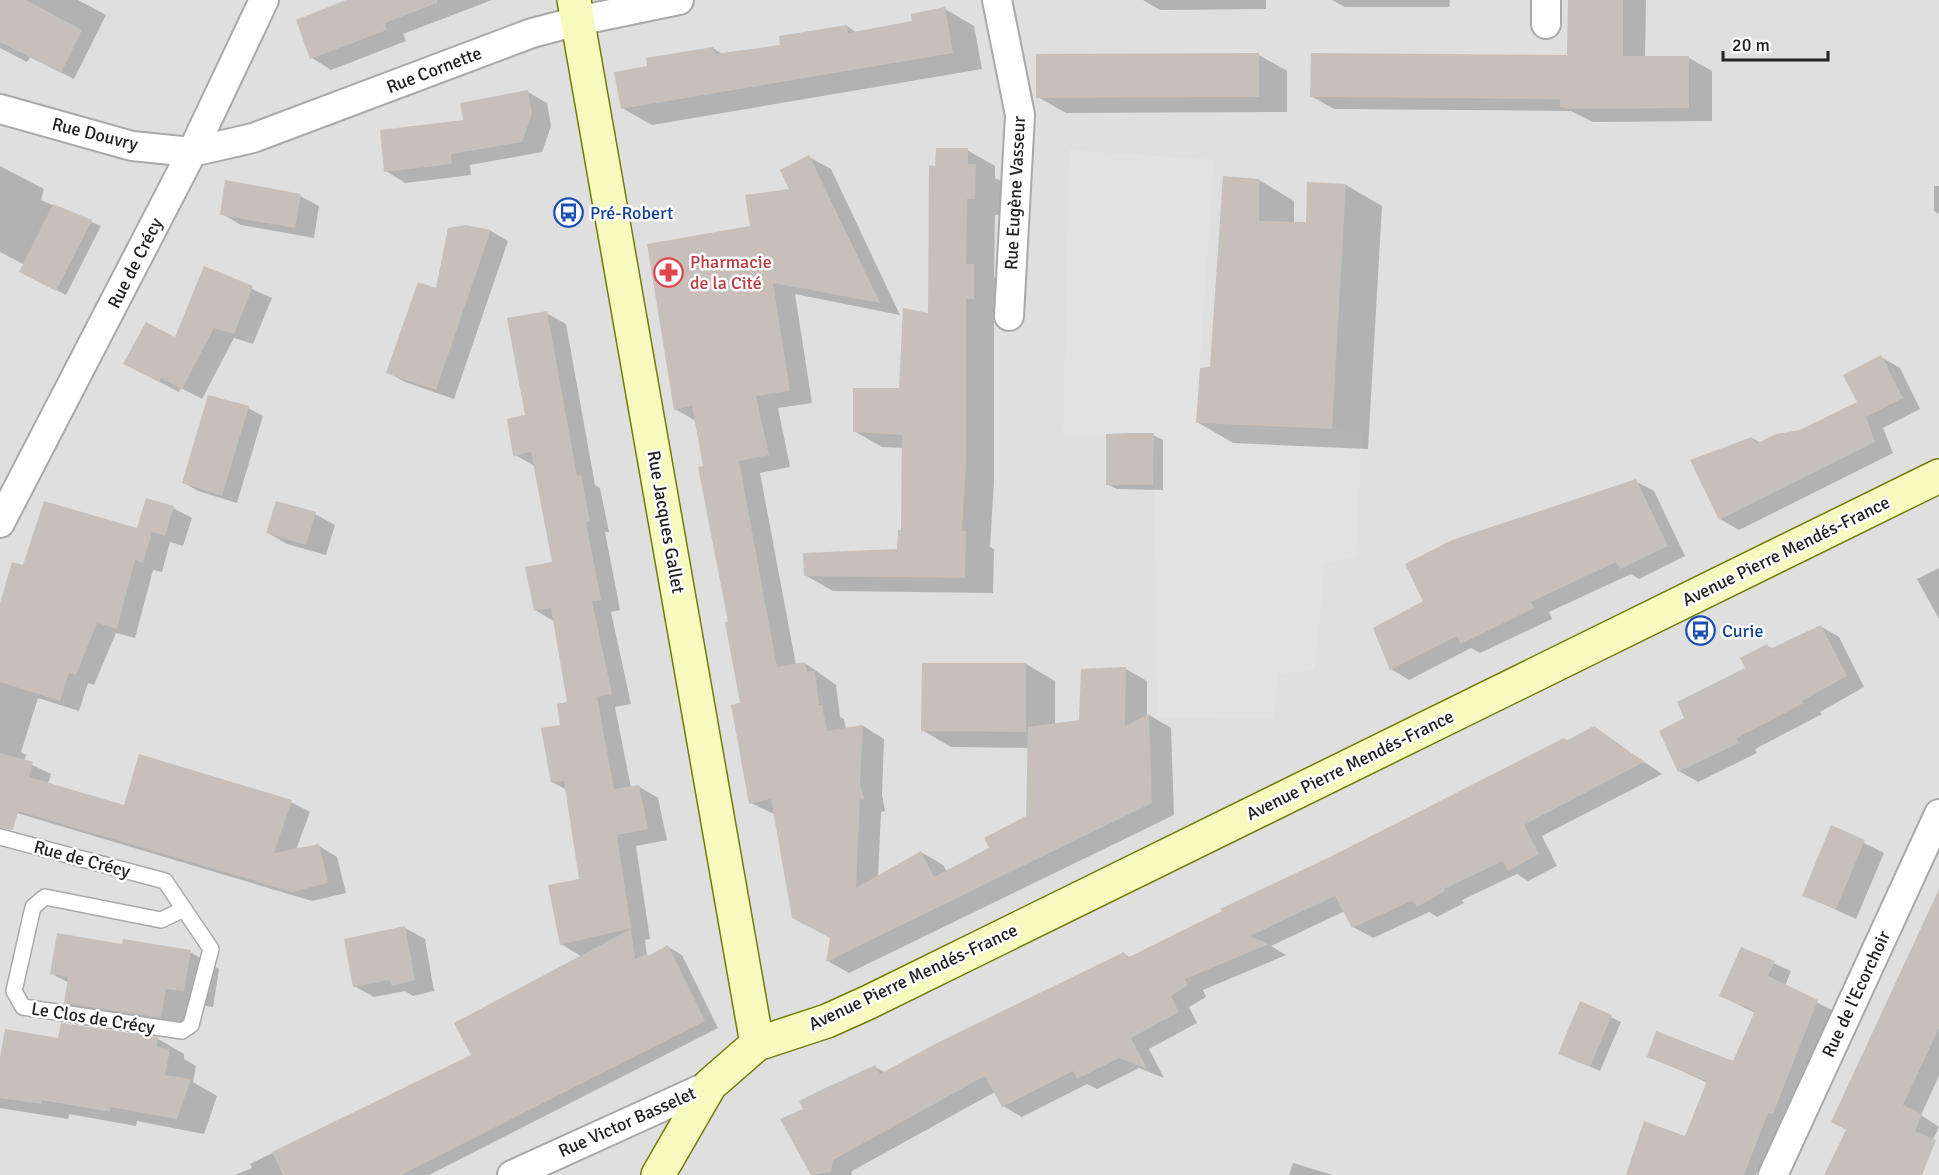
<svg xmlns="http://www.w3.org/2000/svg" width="1939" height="1175" font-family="Signika,sans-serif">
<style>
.residential{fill:#e0dfdf}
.parking{fill:#e2e2e2}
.shadow{fill:#0003}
.building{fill:#c7bfb8}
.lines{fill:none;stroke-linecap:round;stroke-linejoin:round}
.service-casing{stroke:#a9a9a9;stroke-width:18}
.minor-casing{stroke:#a9a9a9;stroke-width:32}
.secondary-casing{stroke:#707d05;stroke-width:36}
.service{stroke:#fff;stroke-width:15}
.minor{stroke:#fff;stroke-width:28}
.secondary{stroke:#f7fabf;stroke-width:33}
.labels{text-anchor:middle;stroke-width:5;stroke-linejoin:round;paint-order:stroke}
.street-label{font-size:18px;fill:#222;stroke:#fff}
.transit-label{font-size:18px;fill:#164399;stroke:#fff;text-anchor:start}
.health-label{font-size:18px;fill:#be3a42;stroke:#fff;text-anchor:start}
</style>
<rect width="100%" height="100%" fill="#f2efe9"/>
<path class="residential" d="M0,0H1939V1175H0Z"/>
<path class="parking" d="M1069,150L1214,160L1196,423L1362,432L1356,557L1325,563L1315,670L1279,674L1273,718L1157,717L1154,434L1063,436Z"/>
<path class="shadow" d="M0,0H78L106,15L74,79L30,57L27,62L0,48Z
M355,0H492L403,34L406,41L331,70L312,58Z
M1143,0H1266V9L1160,10Z
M1332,0H1450L1449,7H1345Z
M1569,0H1646L1645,57L1689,58L1712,71V121L1593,122L1571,111L1334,109L1311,96L1569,57Z
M945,9L974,26L982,69L652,125L622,108L649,67L713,48L724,55L781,46L847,26L857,33L914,22Z
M1259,55L1287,71V112L1066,113L1038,97Z
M528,92L547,103L551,126L542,152L470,165L471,175L405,183L386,171L464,121Z
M967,150L995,166V178L1003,182V214L995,215L994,277L1002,281V314H994V481L990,547L994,549L993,593L833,591L805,575L899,551L902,532L903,448L882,447L854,431L900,389L930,315L937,168Z
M809,157L831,169L900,315L795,294L812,403L778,408L790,467L760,473L796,665L805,663L836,685L840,717L844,719L846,729L863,726L884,739L882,795L885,811L881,812L878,877L921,852L943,865L947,872L991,849L1028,817L1029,748L951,747L922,730L1026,664L1055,681V725L1081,722L1126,669L1147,681V717L1149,715L1171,728L1174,815L849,973L828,961L831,938L776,815L751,803L742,704L696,421L675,409L752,227L791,190Z
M0,166L44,189L41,200L101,226L66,295L31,277L25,265L0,252Z
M1259,180L1294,201V223H1307L1308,183L1346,185L1382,206L1368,449L1233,443L1197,422Z
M1934,186H1939V214L1934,211Z
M300,196L319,206L314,238L241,225L222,214Z
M466,227L491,231L508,241L454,399L405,382L387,372L438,290Z
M205,268L272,298L253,344L234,338L202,399L181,388L179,392L125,364L175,339Z
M546,313L566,324L595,485L600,488L609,532H605L620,610L611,612L631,704L615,707L631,788L638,786L658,798L667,840L636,846L650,939L645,940L647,955L650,957L668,947L682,955L718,1028L429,1175H235L252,1168L250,1164L473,1056L582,957L561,944L581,880L567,790L552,782L561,726L568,703L555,622L535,610L553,563L535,466L515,455L526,416Z
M1881,357L1900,368L1920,409L1883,428L1893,453L1739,530L1720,519L1752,438L1761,443L1801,432L1859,403Z
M248,408L263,416L237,503L198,491L184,483Z
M1153,435L1163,440V490L1117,489L1107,484Z
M1635,481L1654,491L1685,556L1639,579L1631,574L1549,612L1552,619L1480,653L1471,648L1409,680L1391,669Z
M173,508L192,518L183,546L170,542L162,572L153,570L135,638L116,633L94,685L88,683L79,711L38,698L21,752L26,755L24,761L51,774L48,784L125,807L291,802L310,812L296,850L319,846L337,857L346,893L312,901L0,808V609L24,567L138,530Z
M315,514L335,525L326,555L287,544L268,533Z
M1939,568V619L1917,579Z
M1820,626L1839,637L1864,687L1820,712L1822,714L1755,749L1757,753L1698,782L1679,771L1686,719L1747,669L1767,646L1774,649Z
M1594,728L1662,774L1542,836L1557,866L1528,881L1517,874L1462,900L1464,903L1437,917L1429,912L1373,938L1353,927L1345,911L1271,946L1286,955L1203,990L1206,997L1189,1007L1197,1023L1149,1049L1164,1078L1139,1068L1097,1089L1087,1084L1022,1117L1003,1106L995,1092L852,1171L851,1175H812L782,1120L805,1109L875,1067L886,1073L1124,954L1131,958L1564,739L1568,741Z
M1832,827L1884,853L1856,919L1804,895Z
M1939,894V1076L1921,1115L1939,1127L1916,1175H1826L1847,1130Z
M405,928L425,939L434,991L413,996L405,991L374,997L354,986Z
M124,945L190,952L219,969L213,1007L195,1004L190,1034L95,1019L66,1003L69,983L52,974Z
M1742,949L1791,971L1785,986L1834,1011L1765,1174L1757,1171L1756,1175H1735L1708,1083L1649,1056L1734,1063L1755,1013L1721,996Z
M1581,1003L1621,1022L1600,1071L1560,1053Z
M158,1039L184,1054V1059L196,1066L193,1082L217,1096L204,1134L137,1121L136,1126L69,1114L68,1119L0,1108V1057L60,1040Z
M1293,1163L1333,1175H1289Z"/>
<path class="building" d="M0,0H26L82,30L61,73L0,42Z
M346,0H437V3L385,23L387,30L310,59L296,20Z
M1568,0H1623V56H1689V108L1568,109L1560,107V99L1310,97L1311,53L1567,55Z
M945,7L953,53L621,109L614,72L647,66L646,58L713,47L715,54L780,45L779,36L847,25L848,33L912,21L911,14Z
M1259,53V97L1036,98V54Z
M528,90L532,114L522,142L451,154L452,164L384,172L380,130L463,120L460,103Z
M936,148H968V164H976L975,199H967L966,264H974V299H966V464L962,531H966L965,578L804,576L803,553L897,549L898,530H901L902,435L853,432V388H899L903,308L928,313L929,165L935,166Z
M809,155L880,303L773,283L790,391L756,396L769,455L739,461L777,667L805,662L807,672L815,671L819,705H822L827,731L863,725L860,782L864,799L860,800L856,888L921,851L934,877L989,848L984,838L1026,816L1028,727L1079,720L1081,669L1126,667L1125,726L1149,714L1152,803L826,962L830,938L792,918L771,799L749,804L731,705L740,703L725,622H728L698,467L703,466L692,406L674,410L647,244L750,226L745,195L789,189L780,170Z
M1223,176L1259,179V221L1306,222L1307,182L1346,184L1332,429L1196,423L1200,368L1210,367Z
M225,180L301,194L295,228L220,215Z
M53,204L92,220L56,291L19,272Z
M466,225L491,230L436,390L386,373L418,282L436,288L448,228Z
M204,266L253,286L234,334L214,328L182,389L161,378L159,382L123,364L146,322L175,337Z
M547,311L577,476L581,475L590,521L586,522L601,600L592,601L612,694L597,697L614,789L639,785L648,829L617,835L631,928L560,945L548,885L579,879L564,781L551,783L541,728L560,725L557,704L567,702L551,608L534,611L525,567L552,562L531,452L513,456L507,419L525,415L507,318Z
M1881,355L1903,398L1866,417L1875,442L1719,520L1690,460L1752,437L1756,444L1776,434L1800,430L1857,402L1843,375Z
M208,395L249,406L222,496L182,483Z
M1130,433H1154L1153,485H1106V434Z
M1636,479L1668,546L1620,569L1616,562L1531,602L1534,608L1461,644L1457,636L1390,670L1373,628L1423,601L1405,564L1452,540Z
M146,498L174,506L165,536L152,532L143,563L135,560L117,629L97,623L76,675L69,673L60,701L0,682V603L12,562L23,565L44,501L137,528Z
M276,501L316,512L306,545L266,533Z
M1821,625L1847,676L1802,701L1804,703L1737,738L1739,743L1678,772L1659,731L1684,718L1677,702L1745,668L1740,658L1767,644L1770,649Z
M922,663H1026V732L921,731Z
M1594,726L1644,762L1524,825L1539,854L1508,871L1503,861L1444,889L1445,891L1417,907L1413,901L1409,902L1352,928L1335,896L1250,936L1269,944L1185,979L1188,985L1171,996L1179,1012L1131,1038L1147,1069L1119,1058L1077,1079L1073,1071L1002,1107L985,1076L833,1160L831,1172L811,1175L780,1119L803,1109L799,1101L819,1091L875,1065L880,1074L937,1043L1124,952L1127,958L1222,911L1220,909L1334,855L1564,738L1566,741Z
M0,753L33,762L29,777L124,805L139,754L292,800L274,853L319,844L328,883L292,892L18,811L13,830L0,828Z
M1831,825L1865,840L1836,909L1802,896Z
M1939,889V1028L1903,1105L1922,1114L1915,1131L1936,1140L1922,1175H1824L1846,1130L1831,1122Z
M405,926L415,980L392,986L389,980L353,987L344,939Z
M631,929L635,959L647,954L648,956L668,945L705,1021L401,1175H283L272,1152L471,1055L454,1023Z
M57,933L122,944L123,939L191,950L184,991L166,989L161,1018L64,1003L68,977L50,974Z
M1741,947L1775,961L1768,976L1818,1000L1773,1114L1768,1113L1744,1175H1626L1644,1121L1685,1136L1707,1081L1647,1057L1656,1031L1733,1061L1755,1011L1719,996Z
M1580,1001L1612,1015L1590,1067L1558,1054Z
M61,1023L158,1037L157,1047L170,1049L165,1075L191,1079L177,1119L110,1107V1112L42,1100V1104L0,1098V1058L5,1029L58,1038Z"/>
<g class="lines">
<defs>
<path id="service" d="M0,837L165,881L211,949L191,1025L182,1031L23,1007L14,991L33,907L45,897L161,920L184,909"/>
<path id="minor" d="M997,0L1020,115L1009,316
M1546,0V24
M0,109L132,146L192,152L253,138L532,33L582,20L679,0
M0,523L192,152L264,0
M512,1175L710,1085
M1773,1175L1939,814"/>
<path id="secondary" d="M574,0L757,1044
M658,1175L710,1085L757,1044L827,1021L869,1002L1939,476"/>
</defs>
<use href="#service" class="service-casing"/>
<use href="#minor" class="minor-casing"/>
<use href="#secondary" class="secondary-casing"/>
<use href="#service" class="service"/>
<use href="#minor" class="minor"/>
<use href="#secondary" class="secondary"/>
</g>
<defs>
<symbol id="bus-ring" viewBox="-11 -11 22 22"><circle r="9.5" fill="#fff" stroke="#1a4fb4" stroke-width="1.5"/><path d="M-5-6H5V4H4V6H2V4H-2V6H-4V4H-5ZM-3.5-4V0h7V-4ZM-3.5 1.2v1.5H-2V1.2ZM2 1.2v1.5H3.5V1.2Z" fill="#1a4fb4"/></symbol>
<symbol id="pharmacy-ring" viewBox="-11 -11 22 22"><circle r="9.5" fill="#fff" stroke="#e0444e" stroke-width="1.5"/><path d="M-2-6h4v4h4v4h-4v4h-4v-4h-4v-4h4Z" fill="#e0444e"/></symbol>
</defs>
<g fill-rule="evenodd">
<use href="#bus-ring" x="552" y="196" width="33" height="33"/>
<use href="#pharmacy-ring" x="652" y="256" width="33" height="33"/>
<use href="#bus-ring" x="1684" y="614" width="33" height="33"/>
</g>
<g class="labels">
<g class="street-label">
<text transform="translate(434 70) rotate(-21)" y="6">Rue Cornette</text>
<text transform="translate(95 134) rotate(14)" y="6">Rue Douvry</text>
<text transform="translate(1015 193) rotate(-87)" y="6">Rue Eugène Vasseur</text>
<text transform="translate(135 263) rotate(-63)" y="6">Rue de Crécy</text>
<text transform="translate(666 522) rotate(80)" y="6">Rue Jacques Gallet</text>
<text transform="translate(1786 551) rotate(-26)" y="6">Avenue Pierre Mendés-France</text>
<text transform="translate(1350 765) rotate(-26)" y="6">Avenue Pierre Mendés-France</text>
<text transform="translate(82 859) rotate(15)" y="6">Rue de Crécy</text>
<text transform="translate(913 977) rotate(-25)" y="6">Avenue Pierre Mendés-France</text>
<text transform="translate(1856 994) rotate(-65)" y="6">Rue de l'Ecorchoir</text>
<text transform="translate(93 1018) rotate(9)" y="6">Le Clos de Crécy</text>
<text transform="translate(627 1122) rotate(-24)" y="6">Rue Victor Basselet</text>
</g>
<g class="transit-label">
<text x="590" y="219">Pré-Robert</text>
<text x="1722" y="637">Curie</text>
</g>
<g class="health-label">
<text x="690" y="268">Pharmacie<tspan x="690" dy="21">de la Cité</tspan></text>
</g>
</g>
<path d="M1723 51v9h105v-9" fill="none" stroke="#222222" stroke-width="3"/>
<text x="1732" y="51" font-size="18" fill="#222222" stroke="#ffffff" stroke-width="4.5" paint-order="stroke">20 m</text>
</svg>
